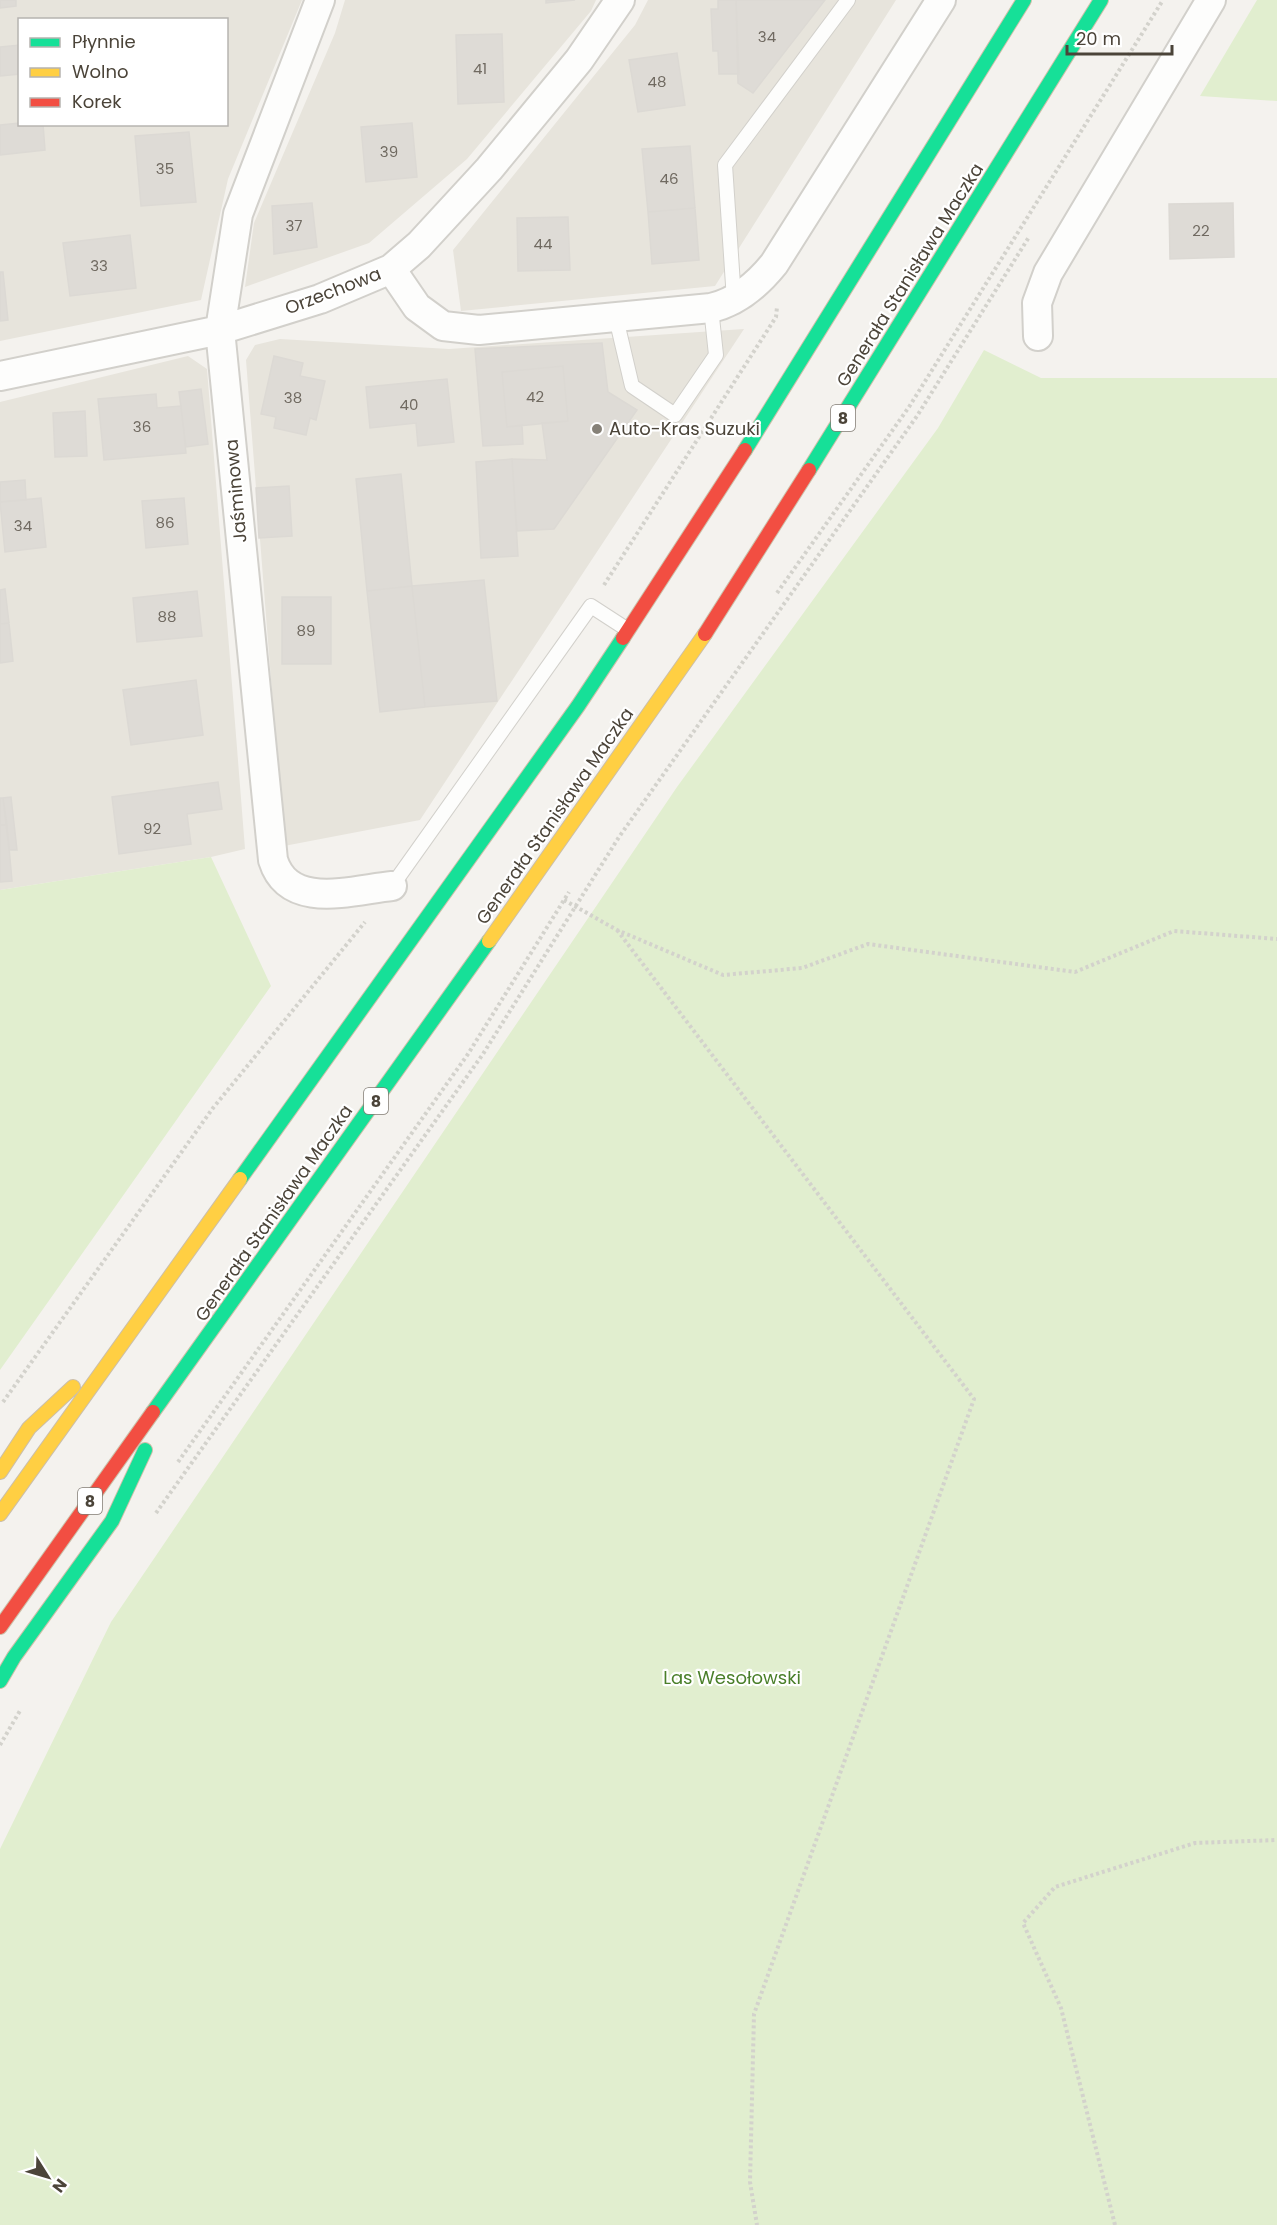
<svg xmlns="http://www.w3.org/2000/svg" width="1277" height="2225" font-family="Poppins,sans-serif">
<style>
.residential{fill:#e7e4dc;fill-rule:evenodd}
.green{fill:#e1eecf}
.building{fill:#dedbd6;stroke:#dcd9d4;stroke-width:1.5}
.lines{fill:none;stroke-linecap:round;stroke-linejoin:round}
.lane-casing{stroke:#d2d0cb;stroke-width:16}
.street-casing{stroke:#d2d0cb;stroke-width:32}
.fast-casing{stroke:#ccbfa9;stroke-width:16}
.slow-casing{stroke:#ccbfa9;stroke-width:16}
.jam-casing{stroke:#ccbfa9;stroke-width:16}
.path{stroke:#d3d2cc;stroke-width:4;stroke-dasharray:3 3;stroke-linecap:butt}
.lane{stroke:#fdfdfc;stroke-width:14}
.street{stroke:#fdfdfc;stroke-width:28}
.fast{stroke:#16e098;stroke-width:14}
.slow{stroke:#ffcf43;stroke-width:14}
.jam{stroke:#f24e42;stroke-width:14}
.poi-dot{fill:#868178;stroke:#fff;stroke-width:2}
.labels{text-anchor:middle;stroke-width:4.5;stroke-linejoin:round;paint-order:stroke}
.number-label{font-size:15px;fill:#706a61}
.shield{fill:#fff;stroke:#817c74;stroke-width:1.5}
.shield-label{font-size:16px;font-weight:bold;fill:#4b4439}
.street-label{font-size:18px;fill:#4b4439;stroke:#fff}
.poi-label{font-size:18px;fill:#4b4439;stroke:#fff;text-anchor:start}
.park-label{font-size:18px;fill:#4a7f2a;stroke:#fff}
</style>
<rect width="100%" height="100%" fill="#f4f2ee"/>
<path class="residential" d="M0,0H302L228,179L201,300L0,341ZM20,20H226V124H20Z
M345,0H596L591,11L467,159L369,243L245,287L254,223L335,33Z
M648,0H896L715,286L461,311L453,250L635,25Z
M744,329L420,820L284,846L246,360L255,345L280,339L449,349Z
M188,356L207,369L245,849L211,857L0,890V402Z"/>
<path class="green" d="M1257,0H1277V101L1200,96Z
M984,350L1041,378H1277V2225H0V1849L111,1622L677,787L938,428Z
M211,857L271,986L0,1370V890Z"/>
<path class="building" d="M0,0H16V6L0,8Z
M546,0H575L546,3Z
M718,0H736L739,74H719L718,51H713L711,9H718Z
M736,0H825L753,93L738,83Z
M502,34L504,102L458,104L456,35Z
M20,45V74L0,76V47Z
M677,53L685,105L638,112L629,60Z
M20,123L43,124L45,150L0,155V125Z
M412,123L417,177L366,182L361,127Z
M189,132L196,202L141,206L135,136Z
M690,146L695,208L648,212L642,149Z
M312,203L317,247L274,254L272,206Z
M1233,203L1234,257L1170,259L1169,204Z
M695,208L699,260L652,264L648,212Z
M568,217L570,270L518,271L517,218Z
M130,235L136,288L70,296L63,243Z
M0,272H3L8,320L0,321Z
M602,343L608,392L637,410L554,529L517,531L512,459L547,460L542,423L568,421L563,366L502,372L507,427L522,425L523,444L483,446L475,349Z
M274,356L303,363L300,376L325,381L316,420L310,418L306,435L274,428L276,417L261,414Z
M563,366L568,421L507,427L502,372Z
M447,379L454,442L418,446L416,423L370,428L366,387Z
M201,389L208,444L186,447L179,392Z
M156,394L157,408L181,406L186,453L104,460L98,399Z
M85,411L87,456L55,457L53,413Z
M512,459L518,556L481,558L476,462Z
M401,474L412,586L367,591L356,479Z
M25,480L26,500L0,502V482Z
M289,486L292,536L259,538L256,488Z
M41,498L46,547L5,552L0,502Z
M184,498L188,544L146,548L142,501Z
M484,580L497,701L425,707L412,586Z
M412,586L425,707L380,712L367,591Z
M5,589L9,623L0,624V590Z
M197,591L202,636L137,642L133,598Z
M282,597H331V664H282Z
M9,623L13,661L0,663V624Z
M196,680L203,735L131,745L123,690Z
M218,782L222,809L187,814L191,844L119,854L112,797Z
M11,797L17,850H9L3,798Z
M0,798H3L7,825H0Z
M0,825H7L12,881L0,882Z"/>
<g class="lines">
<defs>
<path id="lane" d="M734,300L725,165L848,0
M616,318L632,386L675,415L716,355L711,308
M392,886L591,606L628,630"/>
<path id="street" d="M320,0L238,214L220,330L273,860C289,911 352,890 392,886
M391,269L417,307L443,326L479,330L711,308C737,302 757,285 774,264L941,0
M1038,336L1037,303L1048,273L1211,0
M0,376L220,330L320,299L391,269L419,245L489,169L579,60L620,0"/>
<path id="fast" d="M745,450L1024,0
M809,470L1101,0
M240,1179L578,706L623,638
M153,1412L489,941
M0,1681L14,1657L112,1521L145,1450"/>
<path id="slow" d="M489,941L705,634
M0,1472L29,1428L73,1387
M0,1514L240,1179"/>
<path id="jam" d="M705,634L809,470
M623,638L745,450
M0,1627L153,1412"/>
</defs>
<use href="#lane" class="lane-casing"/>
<use href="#street" class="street-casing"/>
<use href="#fast" class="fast-casing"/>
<use href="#slow" class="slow-casing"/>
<use href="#jam" class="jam-casing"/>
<path class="path" d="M604,585L776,317L777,307
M777,593L909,407L1163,0
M564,900L617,930L723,975L802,968L868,944L1075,972L1174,931L1277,939
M617,930L974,1399L754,2014L750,2182L757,2225
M3,1402L213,1108L365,922
M178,1462L468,1054L569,892
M156,1513L483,1054L619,837L917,416L1029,237
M0,1745L21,1709
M1115,2225L1061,2008L1023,1923L1055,1887L1195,1843L1277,1840"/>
<use href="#lane" class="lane"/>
<use href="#street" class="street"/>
<use href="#fast" class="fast"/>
<use href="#slow" class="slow"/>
<use href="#jam" class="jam"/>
</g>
<circle class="poi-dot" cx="597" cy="429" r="6"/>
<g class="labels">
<g class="number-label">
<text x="767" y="42">34</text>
<text x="480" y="74">41</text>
<text x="657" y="87">48</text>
<text x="389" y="157">39</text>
<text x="165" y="174">35</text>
<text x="669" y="184">46</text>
<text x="294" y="231">37</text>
<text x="1201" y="236">22</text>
<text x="543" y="249">44</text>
<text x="99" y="271">33</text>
<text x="535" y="402">42</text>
<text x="293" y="403">38</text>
<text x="409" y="410">40</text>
<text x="142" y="432">36</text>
<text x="165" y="528">86</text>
<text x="23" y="531">34</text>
<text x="167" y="622">88</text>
<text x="306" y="636">89</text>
<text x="152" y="834">92</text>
</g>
<g class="shield">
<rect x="831" y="405" width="24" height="26" rx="4.5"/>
<rect x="364" y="1088" width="24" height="26" rx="4.5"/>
<rect x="78" y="1488" width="24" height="26" rx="4.5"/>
</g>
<g class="shield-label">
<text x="843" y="424">8</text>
<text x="376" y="1107">8</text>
<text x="90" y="1507">8</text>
</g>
<g class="street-label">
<text transform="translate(910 275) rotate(-58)" y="6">Generała Stanisława Maczka</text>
<text transform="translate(333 291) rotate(-21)" y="6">Orzechowa</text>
<text transform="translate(236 491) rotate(-95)" y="6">Jaśminowa</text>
<text transform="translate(555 816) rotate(-55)" y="6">Generała Stanisława Maczka</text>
<text transform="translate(274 1213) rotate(-55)" y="6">Generała Stanisława Maczka</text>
</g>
<g class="poi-label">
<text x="609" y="435">Auto-Kras Suzuki</text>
</g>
<g class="park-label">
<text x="732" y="1684">Las Wesołowski</text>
</g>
</g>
<rect x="18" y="18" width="210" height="108" fill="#ffffff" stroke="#b7b4b0" stroke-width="1.5"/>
<rect x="30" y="38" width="30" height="9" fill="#16e098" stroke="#b7b4b0" stroke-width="1.5"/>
<text x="72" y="48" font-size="18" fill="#4b4439">Płynnie</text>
<rect x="30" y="68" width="30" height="9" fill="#ffcf43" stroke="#b7b4b0" stroke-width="1.5"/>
<text x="72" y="78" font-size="18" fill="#4b4439">Wolno</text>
<rect x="30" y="98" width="30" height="9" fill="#f24e42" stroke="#b7b4b0" stroke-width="1.5"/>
<text x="72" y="108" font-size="18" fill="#4b4439">Korek</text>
<g transform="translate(48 2177) rotate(127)" stroke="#ffffff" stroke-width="4.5" paint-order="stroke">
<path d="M0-4.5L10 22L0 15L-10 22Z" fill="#4b4439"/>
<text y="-9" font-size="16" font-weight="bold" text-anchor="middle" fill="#4b4439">N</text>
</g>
<path d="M1067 45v9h105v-9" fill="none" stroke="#4b4439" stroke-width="3"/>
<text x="1076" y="45" font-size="18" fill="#4b4439" stroke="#ffffff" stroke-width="4.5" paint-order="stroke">20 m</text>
</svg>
